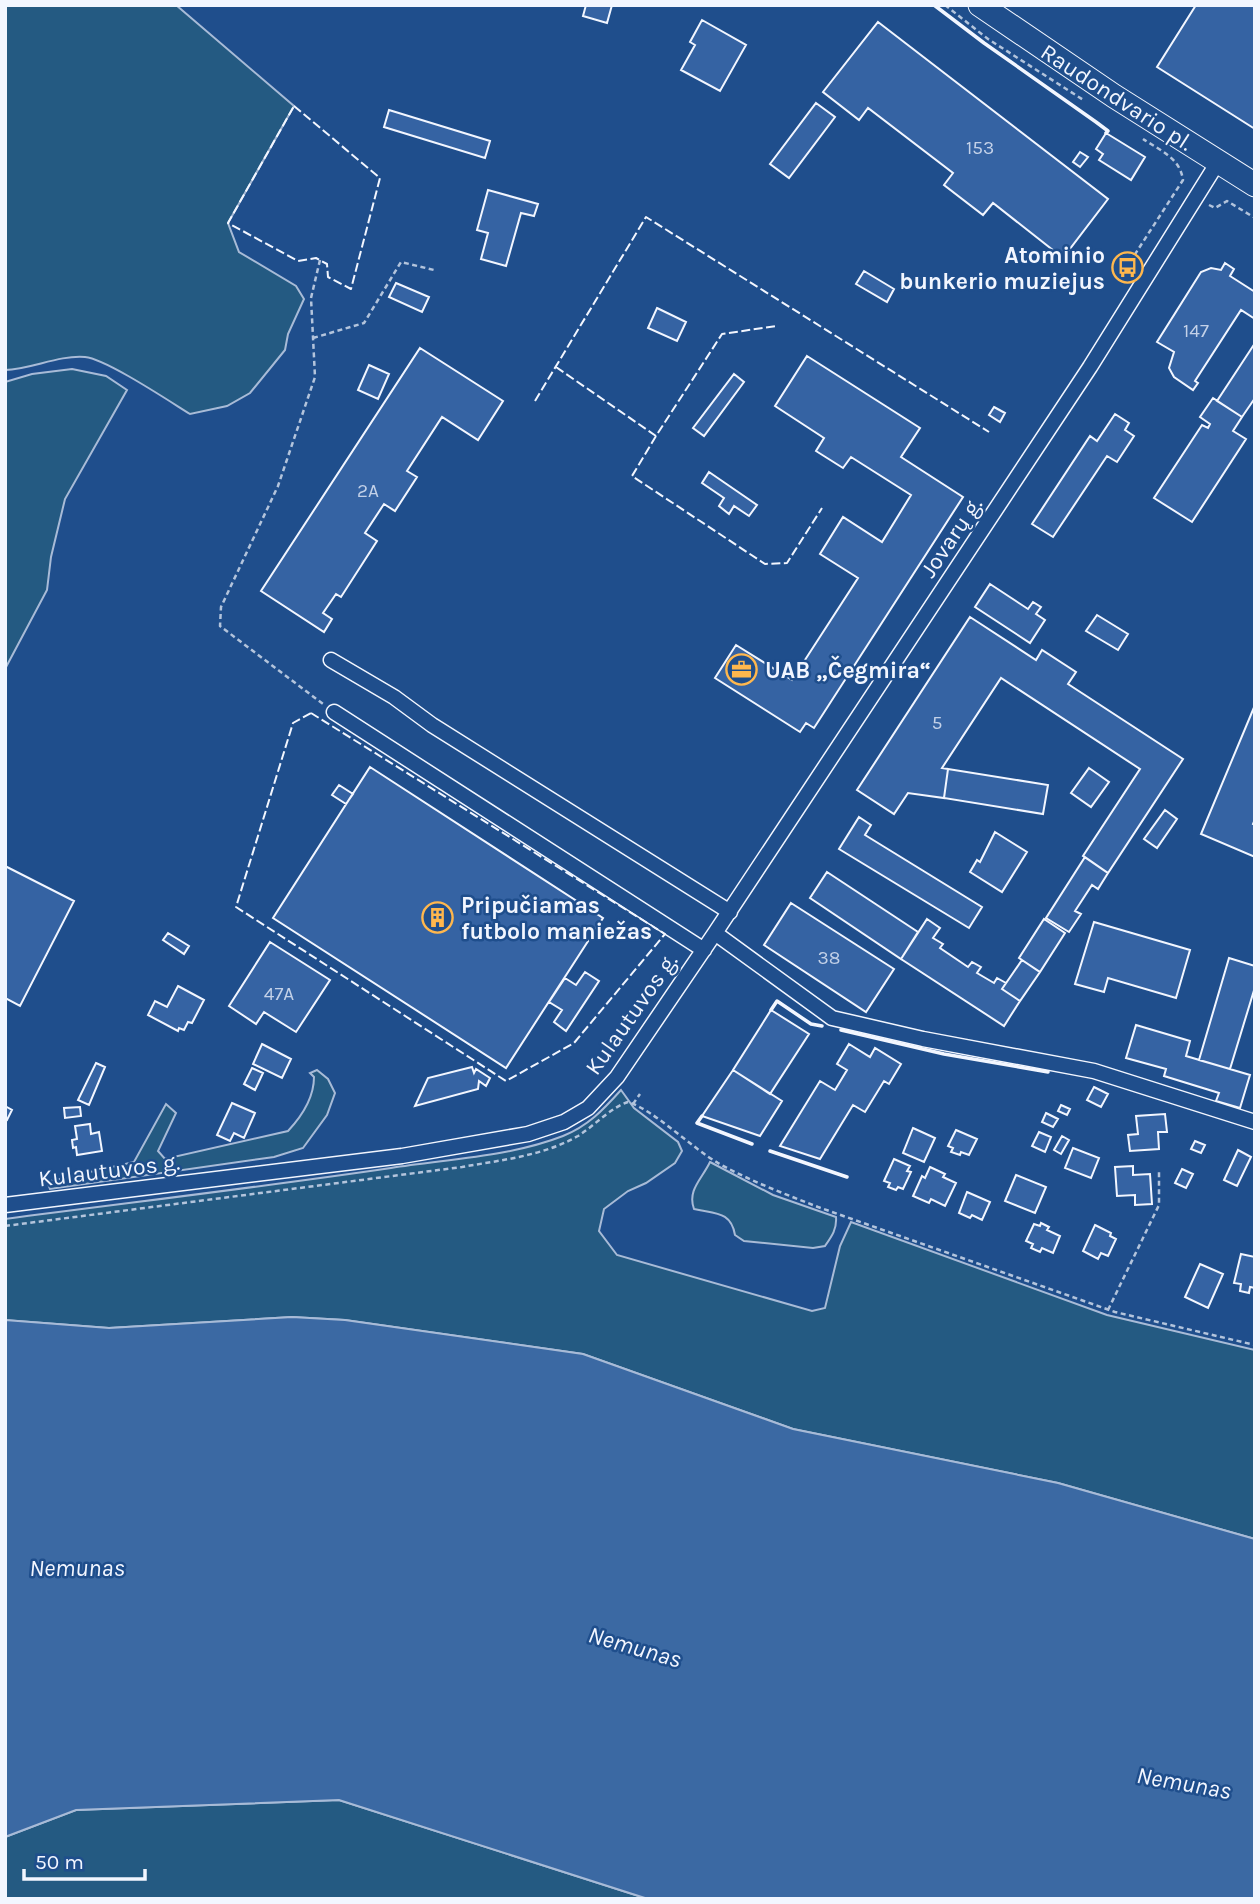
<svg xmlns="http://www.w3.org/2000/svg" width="1260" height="1904" font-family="Karla,sans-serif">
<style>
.green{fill:#245a82;stroke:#a8bbd7;stroke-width:2}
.water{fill:#3b69a3;stroke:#a8bbd7;stroke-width:2}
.building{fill:#3563a3;stroke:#f2f6ff;stroke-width:2}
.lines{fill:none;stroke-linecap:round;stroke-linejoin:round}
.street-casing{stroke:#f2f6ff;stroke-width:17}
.primary-casing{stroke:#f2f6ff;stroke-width:25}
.path{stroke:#b3c4dc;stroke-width:2.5;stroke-dasharray:5 3.5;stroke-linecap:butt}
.street{stroke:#1f4e8c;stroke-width:14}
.primary{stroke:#1f4e8c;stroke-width:23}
.fence{stroke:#f2f6ff;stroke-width:2;stroke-dasharray:9 3.5;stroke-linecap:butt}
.wall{stroke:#f2f6ff;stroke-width:3.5}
.labels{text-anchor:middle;stroke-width:5;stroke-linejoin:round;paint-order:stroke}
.number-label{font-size:19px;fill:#c3d1e8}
.street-label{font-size:23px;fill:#f2f6ff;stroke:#1f4e8c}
.poi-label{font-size:23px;font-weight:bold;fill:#f2f6ff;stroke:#1f4e8c;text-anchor:start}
.water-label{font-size:24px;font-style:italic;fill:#f2f6ff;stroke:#1f4e8c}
</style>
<rect width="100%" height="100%" fill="#1f4e8c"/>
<path class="green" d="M5,5H176L294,106L228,223L239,252L296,286L304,299L288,334L285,350L250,393L227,406L190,414C169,401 106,359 85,357C58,355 32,369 5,370Z
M72,369L106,376L127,390L65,499L51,557L47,590L5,669V382L32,374Z
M317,1070L328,1079L335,1093L327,1115L303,1148L274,1157L50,1189L48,1184L51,1181L134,1162L166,1104L176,1113L158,1151L165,1159L288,1131C302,1116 314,1098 314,1077L310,1073Z
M621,1090L634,1108L678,1142L682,1151L675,1163L646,1183L628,1191L604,1209L599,1231L617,1255L812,1311L825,1308L840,1246L851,1222L1107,1315L1255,1350V1539L1058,1483L793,1429L583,1354L345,1320L292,1317L109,1328L5,1320V1219C134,1202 262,1187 391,1168C447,1159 509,1157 563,1136C588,1126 603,1110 621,1090Z
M710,1162L773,1195L836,1217C837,1229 832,1236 825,1246L813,1248L744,1241L735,1235C731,1211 715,1214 694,1209C687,1190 702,1179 710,1162Z
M339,1800L648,1899H5V1837L76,1810Z"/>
<path class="water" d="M292,1317L345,1320L583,1354L793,1429L1058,1483L1255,1539V1899H648L339,1800L76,1810L5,1837V1320L109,1328Z"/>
<path class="building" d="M586,5H612L607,23L583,16Z
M1196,5H1255V129L1157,67Z
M702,20L746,45L720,91L681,70L695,45L690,42Z
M878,22L1108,199L1063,258L993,203L983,215L944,185L953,173L868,108L859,120L823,92Z
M816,103L835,117L789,178L770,164Z
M389,110L490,141L485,158L384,127Z
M1106,133L1145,157L1131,180L1099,160L1103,154L1096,149Z
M1080,152L1088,157L1080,167L1073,162Z
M488,190L538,204L534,216L521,213L506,266L481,259L488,233L477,230Z
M1225,263L1234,269L1230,276L1255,292V319L1241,310L1195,381L1198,383L1193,390L1174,377L1169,368L1174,352L1157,342L1201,272L1211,268L1221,270Z
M864,271L894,289L887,302L856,284Z
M396,283L429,297L422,312L389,297Z
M657,308L686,322L677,341L648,328Z
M1255,343V398L1242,417L1217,401Z
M420,348L503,401L478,440L442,417L407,471L417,477L395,511L384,504L365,533L377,541L341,597L336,594L323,613L332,619L324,632L261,591Z
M807,356L920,428L901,457L963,497L814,728L806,723L800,732L715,678L736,645L792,680L858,578L820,554L843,517L882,542L911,495L851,457L843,468L816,451L824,438L775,406Z
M369,365L389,374L378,399L358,390Z
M734,374L744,382L704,436L693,428Z
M1213,398L1242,417L1233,431L1246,439L1192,522L1154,498L1202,425L1208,428L1210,424L1200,417Z
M994,407L1005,413L1000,422L989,415Z
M1115,414L1129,423L1125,430L1134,436L1117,462L1107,456L1053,537L1032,524L1090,436L1097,441Z
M709,472L757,505L749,516L734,506L729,514L719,506L724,498L702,483Z
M990,584L1028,609L1033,602L1041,607L1036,614L1045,620L1030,643L975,607Z
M1097,615L1128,634L1118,650L1086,631Z
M970,617L1036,660L1042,650L1076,672L1068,684L1183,759L1108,873L1083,856L1140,769L1001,678L942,768L948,769L944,798L908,793L894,814L857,790Z
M1255,705V819L1253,824L1255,825V857L1201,834Z
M370,767L603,918L506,1068L273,918Z
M1089,768L1109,782L1091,807L1071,793Z
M948,769L1048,785L1043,814L944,798Z
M339,785L353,794L346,804L332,795Z
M1165,810L1177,819L1157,848L1144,839Z
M859,817L871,825L865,835L982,907L969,928L839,849Z
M995,832L1027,852L1002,892L970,872L977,860L980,862Z
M1085,857L1108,873L1098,889L1092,885L1075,911L1081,914L1069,932L1046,918Z
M5,866L74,901L20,1006L5,998Z
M827,872L918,932L901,959L810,898Z
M791,903L894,969L866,1012L764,945Z
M927,919L940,928L933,938L943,944L940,948L968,967L972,962L981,967L977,973L994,983L997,978L1006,983L1002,989L1020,1001L1004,1026L901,959Z
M1044,919L1065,933L1040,972L1019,958Z
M1094,922L1190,950L1176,998L1108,978L1104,992L1075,984Z
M168,933L189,946L184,954L163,940Z
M270,942L330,980L296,1032L264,1012L256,1024L229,1006Z
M1229,958L1255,966V987L1230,1069L1199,1060Z
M1022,960L1040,972L1020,1001L1002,989Z
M585,972L599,981L566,1031L554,1022L562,1010L549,1002L565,978L576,985Z
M178,986L204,1000L192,1023L188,1022L184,1030L179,1028L178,1031L148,1015L155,1001L167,1007Z
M771,1010L809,1034L770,1094L733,1070Z
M1136,1025L1190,1041L1186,1056L1250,1075L1240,1108L1216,1101L1219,1093L1164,1076L1166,1069L1126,1058Z
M262,1044L291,1059L282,1078L253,1064Z
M849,1044L870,1057L875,1048L901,1064L889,1084L884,1081L865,1112L853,1105L820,1159L780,1146L820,1081L835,1090L847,1070L837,1064Z
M96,1063L105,1067L89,1105L78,1100Z
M472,1067L474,1073L476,1069L490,1078L486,1086L479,1081L478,1089L415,1106L428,1078Z
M252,1068L263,1073L255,1090L244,1084Z
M733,1070L782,1101L760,1136L702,1116Z
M1094,1087L1108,1094L1101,1107L1087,1100Z
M232,1103L255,1113L244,1138L234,1133L230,1141L217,1135Z
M1061,1105L1070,1109L1067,1115L1058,1111Z
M5,1106L12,1110L7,1120L5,1119Z
M80,1107L81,1116L65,1118L64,1108Z
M1046,1113L1058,1119L1053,1127L1042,1122Z
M1165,1114L1167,1132H1158L1159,1149L1130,1151L1128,1135L1138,1134L1136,1116Z
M90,1124L91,1134L99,1132L102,1151L77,1155L76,1147L73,1148L72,1140L77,1139L75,1126Z
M913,1128L935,1138L924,1162L903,1153Z
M956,1130L977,1139L969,1155L961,1152L960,1155L951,1152L953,1148L948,1146Z
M1039,1132L1051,1137L1045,1152L1032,1146Z
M1062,1136L1069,1140L1061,1154L1054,1150Z
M1195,1141L1205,1145L1201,1153L1191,1149Z
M1073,1148L1099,1158L1091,1178L1065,1168Z
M1238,1150L1251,1157L1237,1186L1224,1180Z
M894,1159L910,1166L907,1171L911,1172L903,1189L898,1187L896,1190L888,1187L890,1183L884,1181Z
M1133,1166V1175L1150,1174L1152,1204L1135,1205V1195L1117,1196L1115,1167Z
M930,1167L945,1174L943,1177L956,1183L945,1206L931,1199L929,1203L913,1196L922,1176L925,1178Z
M1182,1169L1193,1174L1186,1188L1175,1183Z
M1016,1175L1046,1187L1035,1213L1005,1201Z
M967,1192L990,1202L982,1220L972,1215L970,1218L959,1213Z
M1041,1223L1049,1227L1047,1230L1060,1236L1053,1253L1042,1248L1040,1252L1031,1248L1033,1244L1026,1241L1034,1224L1040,1226Z
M1095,1225L1111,1233L1110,1236L1116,1239L1108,1256L1101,1253L1098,1259L1083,1251Z
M1241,1254L1255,1257V1288L1250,1287L1249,1293L1240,1291L1241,1284L1234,1283Z
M1200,1264L1223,1274L1208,1308L1185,1297Z"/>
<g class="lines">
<defs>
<path id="street" d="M331,660L394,697L432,725L730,912
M334,712L704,950
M715,933L832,1018L923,1039L1094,1071L1255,1122
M5,1205L402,1156L528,1134L564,1122L588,1108L617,1077L715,933L1090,367L1218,162"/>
<path id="primary" d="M980,5L1114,96L1255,185"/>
</defs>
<use href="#street" class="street-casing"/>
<use href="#primary" class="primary-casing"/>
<path class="path" d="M945,5L988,39L1085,101
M1209,205L1215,208L1227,201L1255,218
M320,260L311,298L315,377L278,486L221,607L220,626L323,704
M1130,262L1183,180C1180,158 1161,151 1143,139
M313,338L364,323L401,262L434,270
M633,1104L640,1094
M5,1226L462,1167C501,1160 543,1156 578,1136C594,1126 610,1108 628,1102C654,1110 692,1148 718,1163C750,1181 785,1194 818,1207L1115,1312L1255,1345
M1108,1310L1159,1205V1171"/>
<use href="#street" class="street"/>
<use href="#primary" class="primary"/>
<path class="fence" d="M294,106L380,178L351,289L328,277L327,264L316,258L298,261L228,223Z
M556,367L656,436L722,334L776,326
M535,401L646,217L989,432
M656,436L632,476L765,564L787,563L822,508
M311,713L665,934L574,1043L506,1081L236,907L293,723Z"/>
<path class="wall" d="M934,5L984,43L1096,122L1108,131L1106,133
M771,1010L777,1001L811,1024L822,1026
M841,1030L944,1054L1048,1072
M702,1116L697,1123L752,1144
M770,1151L847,1177"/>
</g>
<defs>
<symbol id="bus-ring" viewBox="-11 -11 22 22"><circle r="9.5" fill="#1f4e8c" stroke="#ffb74d" stroke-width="1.5"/><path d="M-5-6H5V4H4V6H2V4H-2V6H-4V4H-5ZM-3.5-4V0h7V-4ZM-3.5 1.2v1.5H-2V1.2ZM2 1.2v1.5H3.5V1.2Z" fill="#ffb74d"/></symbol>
<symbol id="office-ring" viewBox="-11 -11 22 22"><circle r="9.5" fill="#1f4e8c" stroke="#ffb74d" stroke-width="1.5"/><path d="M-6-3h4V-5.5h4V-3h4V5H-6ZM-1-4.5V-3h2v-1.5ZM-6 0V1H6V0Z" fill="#ffb74d"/></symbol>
<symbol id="building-ring" viewBox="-11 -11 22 22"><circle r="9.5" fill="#1f4e8c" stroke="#ffb74d" stroke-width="1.5"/><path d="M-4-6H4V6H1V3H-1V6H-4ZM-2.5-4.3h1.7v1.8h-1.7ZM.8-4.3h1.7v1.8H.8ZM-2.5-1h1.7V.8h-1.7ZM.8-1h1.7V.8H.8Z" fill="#ffb74d"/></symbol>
</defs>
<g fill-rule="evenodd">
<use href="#bus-ring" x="1110" y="250" width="35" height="35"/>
<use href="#office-ring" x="724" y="652" width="35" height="35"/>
<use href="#building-ring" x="420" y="900" width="35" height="35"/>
</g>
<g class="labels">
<g class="number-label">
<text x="980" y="154">153</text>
<text x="1196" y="337">147</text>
<text x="368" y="497">2A</text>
<text x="937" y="729">5</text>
<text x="829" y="964">38</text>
<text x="279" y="1000">47A</text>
</g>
<g class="street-label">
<text transform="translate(1117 97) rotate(33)" y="8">Raudondvario pl.</text>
<text transform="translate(951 537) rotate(-56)" y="8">Jovarų g.</text>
<text transform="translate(631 1014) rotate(-55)" y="8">Kulautuvos g.</text>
<text transform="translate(109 1170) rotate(-7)" y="8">Kulautuvos g.</text>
</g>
<g class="poi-label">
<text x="1105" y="263" text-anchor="end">Atominio<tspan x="1105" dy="26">bunkerio muziejus</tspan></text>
<text x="765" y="678">UAB „Čegmira“</text>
<text x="461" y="913">Pripučiamas<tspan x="461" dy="26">futbolo maniežas</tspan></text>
</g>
<g class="water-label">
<text x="77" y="1576">Nemunas</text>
<text transform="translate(635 1647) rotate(16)" y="8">Nemunas</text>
<text transform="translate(1184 1783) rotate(10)" y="8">Nemunas</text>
</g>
</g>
<rect width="1260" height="1904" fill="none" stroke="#f2f6ff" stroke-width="14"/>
<path d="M24 1869v10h121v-10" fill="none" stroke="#f2f6ff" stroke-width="3.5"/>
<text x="35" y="1869" font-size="21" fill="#f2f6ff" stroke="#1f4e8c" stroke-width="5" paint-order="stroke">50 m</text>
</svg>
